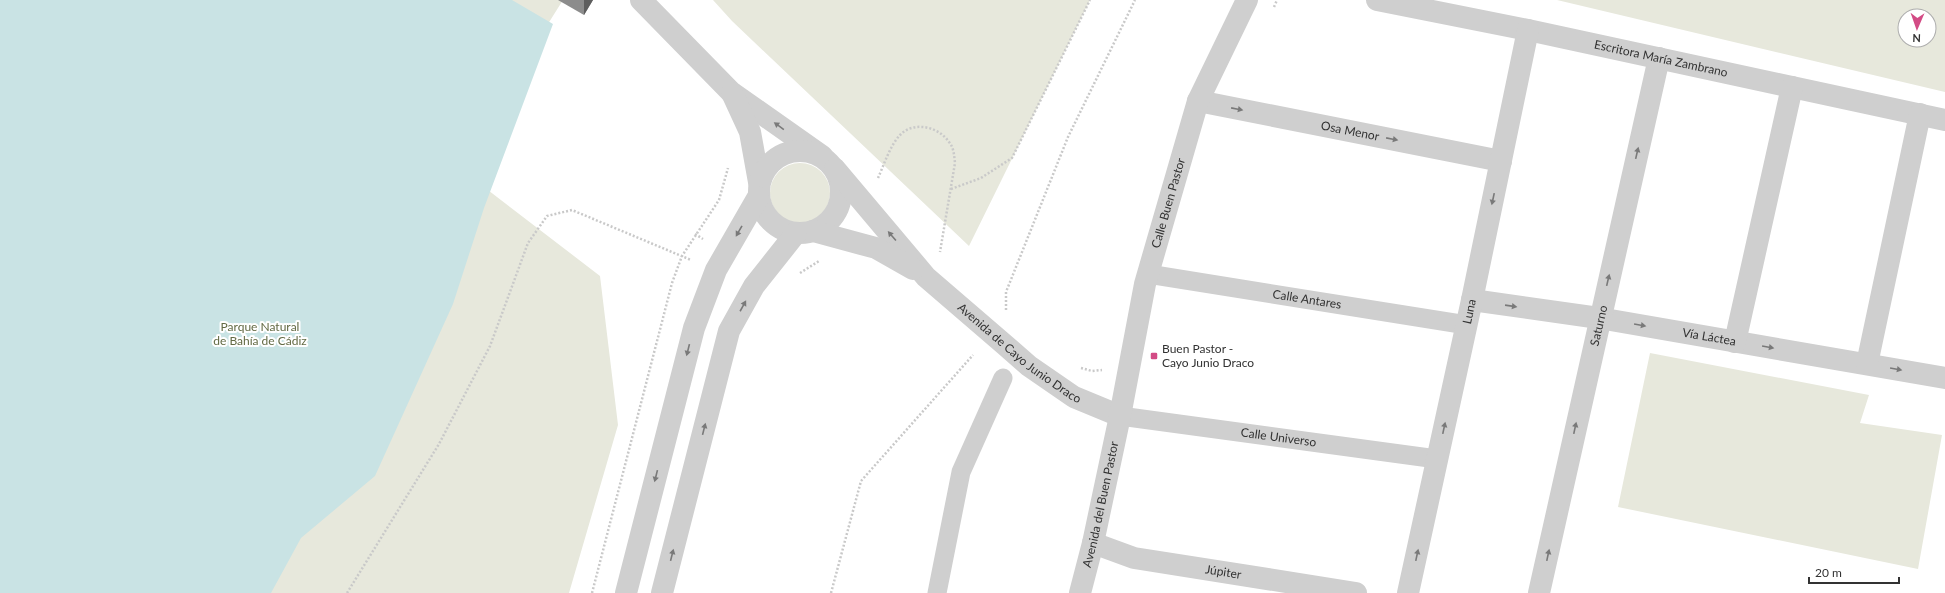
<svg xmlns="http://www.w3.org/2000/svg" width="1945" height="593" font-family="Lato,sans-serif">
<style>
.green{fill:#e7e8dc;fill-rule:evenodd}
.water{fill:#c9e3e4}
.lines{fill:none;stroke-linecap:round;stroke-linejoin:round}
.path{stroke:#c9c9c9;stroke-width:2.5;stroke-dasharray:2 2;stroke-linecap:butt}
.pedestrian{stroke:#cfcfcf;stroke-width:19}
.minor{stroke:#cfcfcf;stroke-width:22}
.tertiary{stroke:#cfcfcf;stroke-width:22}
.wall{fill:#8c8c8c}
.shaded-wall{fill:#5e5e5e}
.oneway{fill:#797979}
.poi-dot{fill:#d34b85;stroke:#fff;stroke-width:1.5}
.labels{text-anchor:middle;stroke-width:4;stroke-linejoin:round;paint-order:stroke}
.street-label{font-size:12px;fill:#323232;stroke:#fff}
.park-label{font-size:12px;fill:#636a44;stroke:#fff}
.poi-label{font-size:12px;fill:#323232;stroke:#fff;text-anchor:start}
</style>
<rect width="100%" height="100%" fill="#fff"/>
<path class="green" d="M0,0H563L458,167L600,276L618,425L569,593H0Z
M713,0H1090L969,246L732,21Z
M1557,0H1945V92ZM1905,16H1929V40H1905Z
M770 193a30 30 0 1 1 60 0a30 30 0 1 1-60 0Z
M1650,353L1869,395L1860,423L1942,435L1918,569L1618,507Z"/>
<path class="water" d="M0,0H512L553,24L484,208L453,304L375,476L301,538L271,593H0Z"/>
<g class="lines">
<path class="path" d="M1274,7L1277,0
M878,178C884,165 890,145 901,134C915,121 939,127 949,142C954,148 954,155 955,163L940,252
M951,189L981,178L1012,158L1090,0
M695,234L703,239
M800,273L819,261
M1006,310V292L1068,137L1135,0
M1081,368L1092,371L1102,370
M347,593L439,444L490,346L528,243L547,216L572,210L691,260
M592,593L672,283L682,256L719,200L728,168
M831,593L861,481L973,355"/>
<g class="pedestrian">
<path id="s1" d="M1148,274L1467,325"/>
<path id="s2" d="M1120,416L1437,459"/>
<path d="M937,593L961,472L1003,378"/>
</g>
<g class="minor">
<path d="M641,0L731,92L822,156"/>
<path id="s3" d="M1377,0L1528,30L1945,120"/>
<path d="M732,93L750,132L759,182"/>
<path id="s4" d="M1198,101L1501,161"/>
<path id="s5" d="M1472,300L1599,318L1945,378"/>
<path d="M1735,342L1792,87"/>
<path d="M1867,364L1920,114"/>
<path id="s6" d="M1093,543L1134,558L1356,593"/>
<path id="s7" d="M1408,593L1472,300L1528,30"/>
<path id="s8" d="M1539,593L1659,58"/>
</g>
<g class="tertiary">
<circle cx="800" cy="192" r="41"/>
<path id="s9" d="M835,169L926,277L1005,345L1029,366L1074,397L1120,416"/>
<path d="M813,231L876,248L913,269"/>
<path d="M626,593L694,328L716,270L758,197"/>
<path d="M662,593L729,331L754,286L796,233"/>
<path id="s10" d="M1080,593L1093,543L1120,416L1145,284L1198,101L1247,0"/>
</g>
</g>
<path class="wall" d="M558,0H593L584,15Z"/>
<path class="shaded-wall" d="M584,0H593L584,15Z"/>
<defs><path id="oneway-solid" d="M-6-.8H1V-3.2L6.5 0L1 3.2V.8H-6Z"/></defs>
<g class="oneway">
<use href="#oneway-solid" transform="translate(1237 109) rotate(11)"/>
<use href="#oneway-solid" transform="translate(779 126) rotate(-144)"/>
<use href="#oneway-solid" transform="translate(1392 139) rotate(11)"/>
<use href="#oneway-solid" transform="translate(1637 153) rotate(-77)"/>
<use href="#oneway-solid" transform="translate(1493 199) rotate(102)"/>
<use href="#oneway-solid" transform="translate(739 231) rotate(120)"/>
<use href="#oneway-solid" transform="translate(892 236) rotate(-131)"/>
<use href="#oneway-solid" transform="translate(1608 280) rotate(-77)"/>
<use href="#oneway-solid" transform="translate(743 306) rotate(-61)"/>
<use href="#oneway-solid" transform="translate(1511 306) rotate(8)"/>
<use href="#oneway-solid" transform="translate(1640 325) rotate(10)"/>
<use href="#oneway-solid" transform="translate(1768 347) rotate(10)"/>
<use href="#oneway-solid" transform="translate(688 350) rotate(104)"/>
<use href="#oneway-solid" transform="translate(1896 369) rotate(10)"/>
<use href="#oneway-solid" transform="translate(1444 428) rotate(-78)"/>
<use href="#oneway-solid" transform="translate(1575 428) rotate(-78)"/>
<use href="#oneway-solid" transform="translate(704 429) rotate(-76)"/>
<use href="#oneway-solid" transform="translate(656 476) rotate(104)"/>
<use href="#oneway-solid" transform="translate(672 555) rotate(-76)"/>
<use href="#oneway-solid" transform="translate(1417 555) rotate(-78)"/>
<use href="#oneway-solid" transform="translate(1548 555) rotate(-78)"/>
</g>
<rect class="poi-dot" x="1150" y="352" width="8" height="8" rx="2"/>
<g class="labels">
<g class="street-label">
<text dy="4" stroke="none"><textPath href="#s3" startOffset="290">Escritora María Zambrano</textPath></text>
<text dy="4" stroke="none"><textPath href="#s4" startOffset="155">Osa Menor</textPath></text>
<text dy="4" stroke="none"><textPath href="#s10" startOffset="400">Calle Buen Pastor</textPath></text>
<text dy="4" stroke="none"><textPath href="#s1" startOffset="161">Calle Antares</textPath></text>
<text dy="4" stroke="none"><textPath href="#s7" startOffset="288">Luna</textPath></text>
<text dy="4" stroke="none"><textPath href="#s8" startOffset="274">Saturno</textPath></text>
<text dy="4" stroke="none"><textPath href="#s5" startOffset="240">Vía Láctea</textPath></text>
<text dy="4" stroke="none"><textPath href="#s9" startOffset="262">Avenida de Cayo Junio Draco</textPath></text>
<text dy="4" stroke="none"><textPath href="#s2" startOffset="160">Calle Universo</textPath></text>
<text dy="4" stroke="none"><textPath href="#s10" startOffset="91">Avenida del Buen Pastor</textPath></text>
<text dy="4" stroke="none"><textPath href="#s6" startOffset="134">Júpiter</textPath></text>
</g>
<g class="park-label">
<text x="260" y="331">Parque Natural<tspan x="260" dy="14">de Bahía de Cádiz</tspan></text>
</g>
<g class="poi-label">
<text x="1162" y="353">Buen Pastor -<tspan x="1162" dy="14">Cayo Junio Draco</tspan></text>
</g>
</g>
<g transform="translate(1917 28) rotate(182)"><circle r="19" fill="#ffffff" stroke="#adadad"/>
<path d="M0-3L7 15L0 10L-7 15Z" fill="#d34b85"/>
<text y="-6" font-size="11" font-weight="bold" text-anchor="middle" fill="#323232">N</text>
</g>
<path d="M1809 577v6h90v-6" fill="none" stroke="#323232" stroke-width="2"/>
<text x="1815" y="577" font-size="12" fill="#323232" stroke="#ffffff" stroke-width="3" paint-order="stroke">20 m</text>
</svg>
